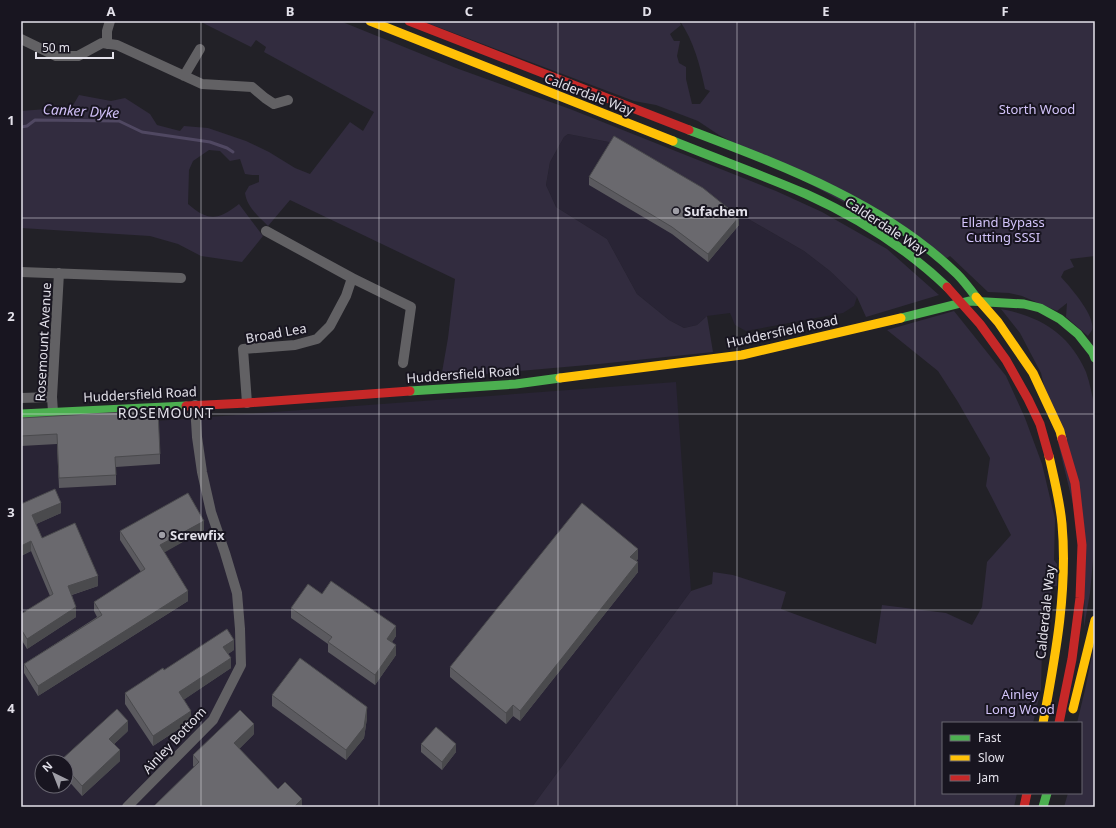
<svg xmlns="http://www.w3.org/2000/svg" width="1116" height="828" font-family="'Noto Sans',sans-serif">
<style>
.built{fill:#292435;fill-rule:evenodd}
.green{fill:#322c3f}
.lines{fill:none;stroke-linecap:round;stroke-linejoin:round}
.stream{stroke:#504862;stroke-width:3}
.street{stroke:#626164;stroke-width:10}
.fast{stroke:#4caf50;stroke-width:9}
.slow{stroke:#ffc107;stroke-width:9}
.jam{stroke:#c62828;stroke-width:9}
.wall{fill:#5b5a5f}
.shaded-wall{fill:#4a4a4d}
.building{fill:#6a696e;stroke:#4a4a4d}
.grid{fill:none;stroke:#e3e1ea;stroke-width:1;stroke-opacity:0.55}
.poi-dot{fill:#9f9ea6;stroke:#181520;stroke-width:1.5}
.labels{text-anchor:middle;stroke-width:4;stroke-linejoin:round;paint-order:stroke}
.street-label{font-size:13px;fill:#e3e1ea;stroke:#181520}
.park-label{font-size:13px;fill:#d3c4fa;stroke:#181520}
.poi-label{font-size:13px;font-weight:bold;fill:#e3e1ea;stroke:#181520;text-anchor:start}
.water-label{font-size:14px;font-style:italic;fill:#cfbff5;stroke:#181520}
.neighbourhood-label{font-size:14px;letter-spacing:1px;fill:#e3e1ea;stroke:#181520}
.neatline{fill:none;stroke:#e3e1ea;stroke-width:1.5}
.grid-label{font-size:13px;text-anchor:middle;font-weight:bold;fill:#e3e1ea}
</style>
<rect width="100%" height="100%" fill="#222127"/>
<path class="built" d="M568,134L614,143L681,180L804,251L830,271L857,297L854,306L843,313L746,331L735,325L730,313L707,316L697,325L684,328L669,320L637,294L607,239L556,207L546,185L550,162L564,137Z
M676,382L691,591L532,807H21V431ZM42,762H66V786H42Z"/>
<path class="green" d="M199,21H340L456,68L570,109L776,191L822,212L887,249L939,295L866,317L857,297L830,271L804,251L681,180L614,143L568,134L564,137L550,162L546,185L556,207L607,239L637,294L669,320L684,328L697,325L707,316L713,352L599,364L441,378L448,338L455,279L290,200L268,226C258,216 247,207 245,193L249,186L259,182V175H252L245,174L240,159L230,161L220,151L209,150L193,161L189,170L188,204C209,222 218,220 239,204L263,236L242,262L201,256L178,244L150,236L21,228V111L72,107L79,95L111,101L125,98L150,114L157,125L180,131L184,126L208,128L246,141L269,152L295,168L310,174L350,122L363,131L374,112L264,52L266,47L256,40L251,47Z
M422,21H679L681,25L670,34L674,41H680L677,56L679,63L686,67V79L692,104H700L710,91L705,89C700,65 694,42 680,21H1095V256L1070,259L1074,267L1064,271L1061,277C1070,287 1096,316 1092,330C1091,332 1089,334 1088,336L1066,317L1067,303L1057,311L1022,296L1009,293L988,292L950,256L947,258L719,135L698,121L656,105L634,101Z
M1001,309C1040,316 1070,334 1086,372C1090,383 1092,396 1095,407V539L1090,593L1084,627L1085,553L1041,373L1020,333Z
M954,311L1006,376L1025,418L1042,464L1055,519L1054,560L1057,564V586L1050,587L1052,597L1047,615L1042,647L1041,689L1033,723H943V793H1017L1014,807H532L691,591L712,584L713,572L733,575L786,592L781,609L876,644L882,605L946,613L972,625L982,607L987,562L1011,535L986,486L990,458L958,402L938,371L887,330Z
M1095,640V807H1064L1068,793H1081V723H1077L1085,690Z"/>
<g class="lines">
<path class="stream" d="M21,127L27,126L35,120L119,121L142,132L210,142L227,148L233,152"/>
<path class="street" d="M21,39L56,56H78L102,43L117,45L202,84L252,87L265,98L274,104L288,100
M107,44V31L110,21
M184,76L200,49
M21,272L181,278
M352,278L411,307L403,363
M21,398L52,397
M247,403L243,349L295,345L317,339L330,326L346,296L352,278L266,231
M53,412L52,397L59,273
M127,807L213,720L241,665L240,629L237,593L225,553L211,512L202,472L197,437L195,405"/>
<path class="fast" d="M689,130C781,165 884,203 957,274C964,281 970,289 976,297
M673,141C717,159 762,175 806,194C857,217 906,248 947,287
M901,318L969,301L1024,304L1040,308L1060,319L1078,334L1093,353L1095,358
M410,391L516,384L560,378
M21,414L186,406
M1043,807L1047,793"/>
<path class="slow" d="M370,21L673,141
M976,297L998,322L1033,373L1060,431L1062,439
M560,378L742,355L901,318
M1073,709L1095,620
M1043,723C1055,658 1068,591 1062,524C1060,501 1054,478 1049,456"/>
<path class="jam" d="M409,21L689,130
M947,287L980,324L1006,360L1028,399L1040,424L1049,456
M186,406L247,403L410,391
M1059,723L1072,659L1080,598L1082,545L1075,483L1062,439
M1024,807L1027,793"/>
</g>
<path class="wall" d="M589,177L739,225L708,262L672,234L589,185Z
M21,418L160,454V464L116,467V485L59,488L57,444L21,446Z
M21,504L61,513L36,524L42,538L98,586L72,595L76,617L27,649L21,639V614L50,596L31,551L21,556Z
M204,530L164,552L188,601L38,696L24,673V664L97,617L94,611V602L141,572L120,540V531Z
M638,559L636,561L638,572L520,721L513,716L506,724L450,677V667Z
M322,594L396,636L392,642L396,655L375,685L328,652V644L291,618V608Z
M234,650L228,654L231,668L183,700L191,721L153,746L125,704V693L164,670Z
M272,695L367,718L364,738L346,760L272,706Z
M128,731L114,744L120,761L82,796L66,778V762H60V761Z
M254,734L239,749L278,789L302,807L194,767L193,766V755Z
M421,744L456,752L442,770L421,752Z"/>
<path class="shaded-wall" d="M739,217V225L708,262V254Z
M61,503V513L32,526V515Z
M204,521V530L160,555V545Z
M31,541V551L21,556V546Z
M638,549V559L630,567V557Z
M638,562V572L520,721V711Z
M98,576V586L68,596V586Z
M188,591V601L38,696V686Z
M76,607V617L27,649V639Z
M396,626V636L387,649V639Z
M234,640V650L223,657V647Z
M396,645V655L375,685V675Z
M231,658V668L179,703V692Z
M22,700V710L21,711V701Z
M513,705V716L506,724V713Z
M367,707V718L364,738L346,760V750Z
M191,711V721L153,746V736Z
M128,721V731L109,749V739Z
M254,724V734L234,754V743Z
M456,744V752L442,770V762Z
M120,750V761L82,796V786Z
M302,799V807H294Z"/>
<path class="building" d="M614,136L703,188L739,217L708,254L672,227L589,177Z
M158,410L160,454L115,457L116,475L59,478L57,434L21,436V418Z
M55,489L61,503L32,515L42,538L75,523L98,576L68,586L76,607L27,639L21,629V614L53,594L31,541L21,546V504Z
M188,493L204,521L160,545L188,591L38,686L24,664L102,615L94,602L145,569L120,531Z
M582,503L638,549L630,557L638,562L520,711L513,705L506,713L450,667Z
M331,581L396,626L387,639L396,645L375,675L328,642L332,637L291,608L308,584L322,594Z
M227,629L234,640L223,647L231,658L179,692L191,711L153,736L125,693L163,668L164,670Z
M300,658L367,707L364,727L346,750L272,695Z
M117,709L128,721L109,739L120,750L82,786L66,768V762H60V761Z
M240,710L254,724L234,743L278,789L285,782L302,799L294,807H153L199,762L193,755Z
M436,727L456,744L442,762L421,744Z"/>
<path class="grid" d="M201,21V807M379,21V807M558,21V807M737,21V807M915,21V807M21,218H1095M21,414H1095M21,610H1095"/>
<g class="poi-dot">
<circle cx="676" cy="211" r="4"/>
<circle cx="162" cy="535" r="4"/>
</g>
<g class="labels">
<g class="street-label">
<text transform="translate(589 94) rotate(21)" y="5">Calderdale Way</text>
<text transform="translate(886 226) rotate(33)" y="5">Calderdale Way</text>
<text transform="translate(782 331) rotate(-12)" y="5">Huddersfield Road</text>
<text transform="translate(276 333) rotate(-10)" y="5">Broad Lea</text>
<text transform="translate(43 342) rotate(-87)" y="5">Rosemount Avenue</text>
<text transform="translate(463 374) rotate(-4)" y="5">Huddersfield Road</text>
<text transform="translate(140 394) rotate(-3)" y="5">Huddersfield Road</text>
<text transform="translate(1045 612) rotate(-84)" y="5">Calderdale Way</text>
<text transform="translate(174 740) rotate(-47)" y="5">Ainley Bottom</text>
</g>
<g class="park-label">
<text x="1037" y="114">Storth Wood</text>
<text x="1003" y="227">Elland Bypass<tspan x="1003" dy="15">Cutting SSSI</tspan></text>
<text x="1020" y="699">Ainley<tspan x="1020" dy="15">Long Wood</tspan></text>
</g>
<g class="poi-label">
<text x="684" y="216">Sufachem</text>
<text x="170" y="540">Screwfix</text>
</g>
<g class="water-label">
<text transform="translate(81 111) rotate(3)" y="5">Canker Dyke</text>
</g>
<g class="neighbourhood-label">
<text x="166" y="418">ROSEMOUNT</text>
</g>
</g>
<rect width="1116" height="828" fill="none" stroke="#181520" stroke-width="44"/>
<rect x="942" y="722" width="140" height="72" fill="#181520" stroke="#696771"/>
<rect x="950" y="735" width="20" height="6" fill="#4caf50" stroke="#696771"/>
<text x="978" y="742" font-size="12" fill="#e3e1ea">Fast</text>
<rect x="950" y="755" width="20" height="6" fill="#ffc107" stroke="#696771"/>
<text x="978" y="762" font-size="12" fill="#e3e1ea">Slow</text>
<rect x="950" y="775" width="20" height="6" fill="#c62828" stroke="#696771"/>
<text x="978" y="782" font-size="12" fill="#e3e1ea">Jam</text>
<g transform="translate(54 774) rotate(317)"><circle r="19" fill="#181520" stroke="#696771"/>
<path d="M0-3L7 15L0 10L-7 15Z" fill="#9f9ea6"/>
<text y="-6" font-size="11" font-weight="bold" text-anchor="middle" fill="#e3e1ea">N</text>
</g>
<path d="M36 52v6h77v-6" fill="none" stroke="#e3e1ea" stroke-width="2"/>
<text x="42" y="52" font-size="12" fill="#e3e1ea" stroke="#181520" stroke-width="3" paint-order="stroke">50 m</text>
<rect x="22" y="22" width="1072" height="784" class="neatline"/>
<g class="grid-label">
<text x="111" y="16">A</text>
<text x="290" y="16">B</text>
<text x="469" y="16">C</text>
<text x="647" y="16">D</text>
<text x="826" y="16">E</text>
<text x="1005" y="16">F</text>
<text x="11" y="125">1</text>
<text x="11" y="321">2</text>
<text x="11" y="517">3</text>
<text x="11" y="713">4</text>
</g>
</svg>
